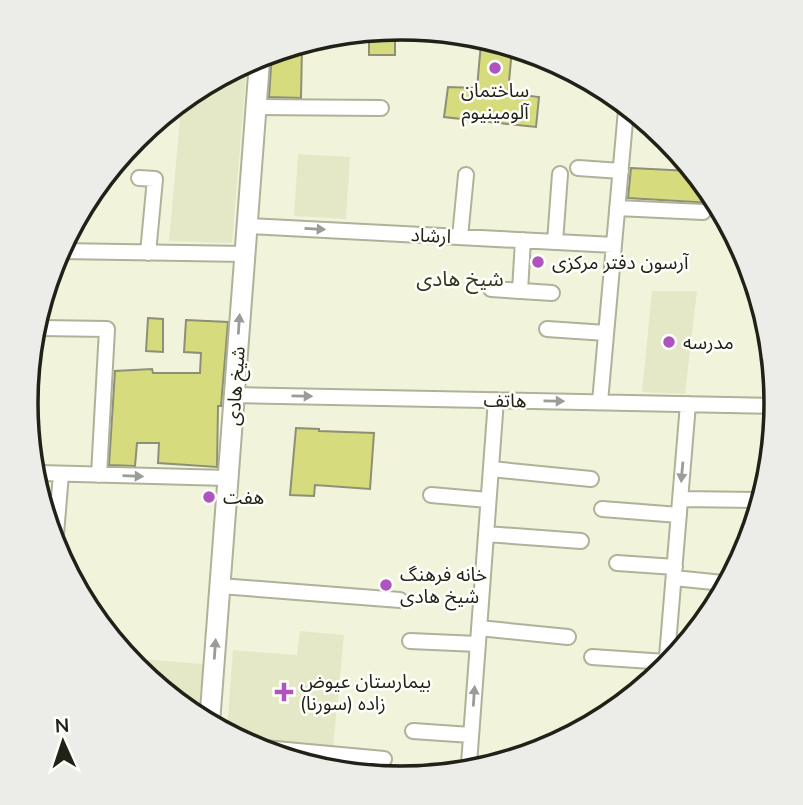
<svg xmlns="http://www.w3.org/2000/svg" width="803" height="805" font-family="Mulish,'Noto Sans Arabic',sans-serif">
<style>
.built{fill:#e5e8c7}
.building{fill:#d6db7e;stroke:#8d8f77;stroke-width:2}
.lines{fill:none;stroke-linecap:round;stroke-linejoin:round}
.street-casing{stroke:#afb199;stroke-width:18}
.secondary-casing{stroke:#afb199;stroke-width:23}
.street{stroke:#fff;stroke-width:14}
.secondary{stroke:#fff;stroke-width:19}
.oneway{fill:#9b9b97}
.poi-dot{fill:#af53be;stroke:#fefffa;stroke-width:2.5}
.labels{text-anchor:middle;stroke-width:5;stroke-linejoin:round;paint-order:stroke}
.poi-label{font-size:19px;fill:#212118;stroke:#fefffa;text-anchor:start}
.street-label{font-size:19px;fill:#212118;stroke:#fefffa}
.neighbourhood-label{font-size:21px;fill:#363723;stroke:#fefffa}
.rim{fill:none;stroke:#212118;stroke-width:3.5}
</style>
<rect width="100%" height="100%" fill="#f1f4da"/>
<path class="built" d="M247,63L232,243L169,241L181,107Z
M298,154L350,157L346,219L294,216Z
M652,291H697L685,394L642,392Z
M300,631L344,635L333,747L242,739L227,728L233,650L297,655Z
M130,658L203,664L199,710L136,668Z"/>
<path class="building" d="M395,29V55H369V34Z
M481,43L512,49L508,93L539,97L536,127L444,117L448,87L477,88Z
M302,47L301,98L269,97L272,53Z
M631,168L690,171L711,203L628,198Z
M148,318L163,319V352L146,351Z
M186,320L228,322L221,406H218L217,467L158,463L159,443H137L135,466L109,465L115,371L152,369L153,373H200L201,353L184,352Z
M296,428L319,429V431L374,433L370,489L315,485L314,496L290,495Z"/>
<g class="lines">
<defs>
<path id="street" d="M256,107L381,108
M578,168L621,171
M139,178L155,179L148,253
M617,208L703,212
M247,226L614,245
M460,237L466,175
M555,242L560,174
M60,251L245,254
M491,289L552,293
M520,291L523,240
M41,328L107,329L99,475
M547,329L606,333
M234,395L776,406
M600,402L626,110
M491,469L591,479
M40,473L228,478
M431,495L488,500
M680,499L757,500
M602,509L679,515
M486,534L581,541
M55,546L61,474
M617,563L675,567
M674,578L723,583
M220,586L400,600
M479,628L568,637
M410,641L478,644
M592,657L666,662
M666,669L688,404
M413,731L471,735
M254,747L384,759
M469,764L496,400
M411,775H414"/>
<path id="secondary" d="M210,717L260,55"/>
</defs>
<use href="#street" class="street-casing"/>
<use href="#secondary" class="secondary-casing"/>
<use href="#street" class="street"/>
<use href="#secondary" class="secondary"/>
</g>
<defs><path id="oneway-solid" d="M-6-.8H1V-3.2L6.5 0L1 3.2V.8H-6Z" transform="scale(1.75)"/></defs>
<g class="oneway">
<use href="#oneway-solid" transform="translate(315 229) rotate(3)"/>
<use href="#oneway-solid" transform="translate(239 324) rotate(-86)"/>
<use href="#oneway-solid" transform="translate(302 396) rotate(1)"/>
<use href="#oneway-solid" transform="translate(554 401) rotate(1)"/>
<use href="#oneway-solid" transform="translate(682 472) rotate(95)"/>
<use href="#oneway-solid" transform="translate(133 476) rotate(2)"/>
<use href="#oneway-solid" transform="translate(215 649) rotate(-86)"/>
<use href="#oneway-solid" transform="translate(474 696) rotate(-86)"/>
</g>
<g class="poi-dot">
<circle cx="495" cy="68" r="7"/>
<circle cx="538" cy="262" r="7"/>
<circle cx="669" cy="342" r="7"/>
<circle cx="209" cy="497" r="7"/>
<circle cx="386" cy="585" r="7"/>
<path d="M280.5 681.5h7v7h7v7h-7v7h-7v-7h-7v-7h7z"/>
</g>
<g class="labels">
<g class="poi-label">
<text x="495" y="97" text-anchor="middle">ساختمان<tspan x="495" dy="22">آلومینیوم</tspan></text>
<text x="552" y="269">آرسون دفتر مرکزی</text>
<text x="683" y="349">مدرسه</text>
<text x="223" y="504">هفت</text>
<text x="400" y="581">خانه فرهنگ<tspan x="400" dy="22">شیخ هادی</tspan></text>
<text x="300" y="688">بیمارستان عیوض<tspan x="300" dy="22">زاده (سورنا)</tspan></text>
</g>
<g class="street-label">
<text transform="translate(431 235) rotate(3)" y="7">ارشاد</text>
<text transform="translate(235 386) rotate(-86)" y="7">شیخ هادی</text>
<text transform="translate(505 400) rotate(1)" y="7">هاتف</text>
</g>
<g class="neighbourhood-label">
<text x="460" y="286">شیخ هادی</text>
</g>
</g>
<path d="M0 0H803V805H0ZM38 403a363 363 0 1 1 726 0a363 363 0 1 1-726 0Z" fill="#ecede8" fill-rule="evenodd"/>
<path class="rim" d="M38 403a363 363 0 1 1 726 0a363 363 0 1 1-726 0Z"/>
<g transform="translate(63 742) rotate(357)" stroke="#fefffa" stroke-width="5" paint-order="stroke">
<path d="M0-5L12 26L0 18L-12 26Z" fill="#212118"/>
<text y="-10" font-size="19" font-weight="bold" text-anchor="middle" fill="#212118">N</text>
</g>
</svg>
